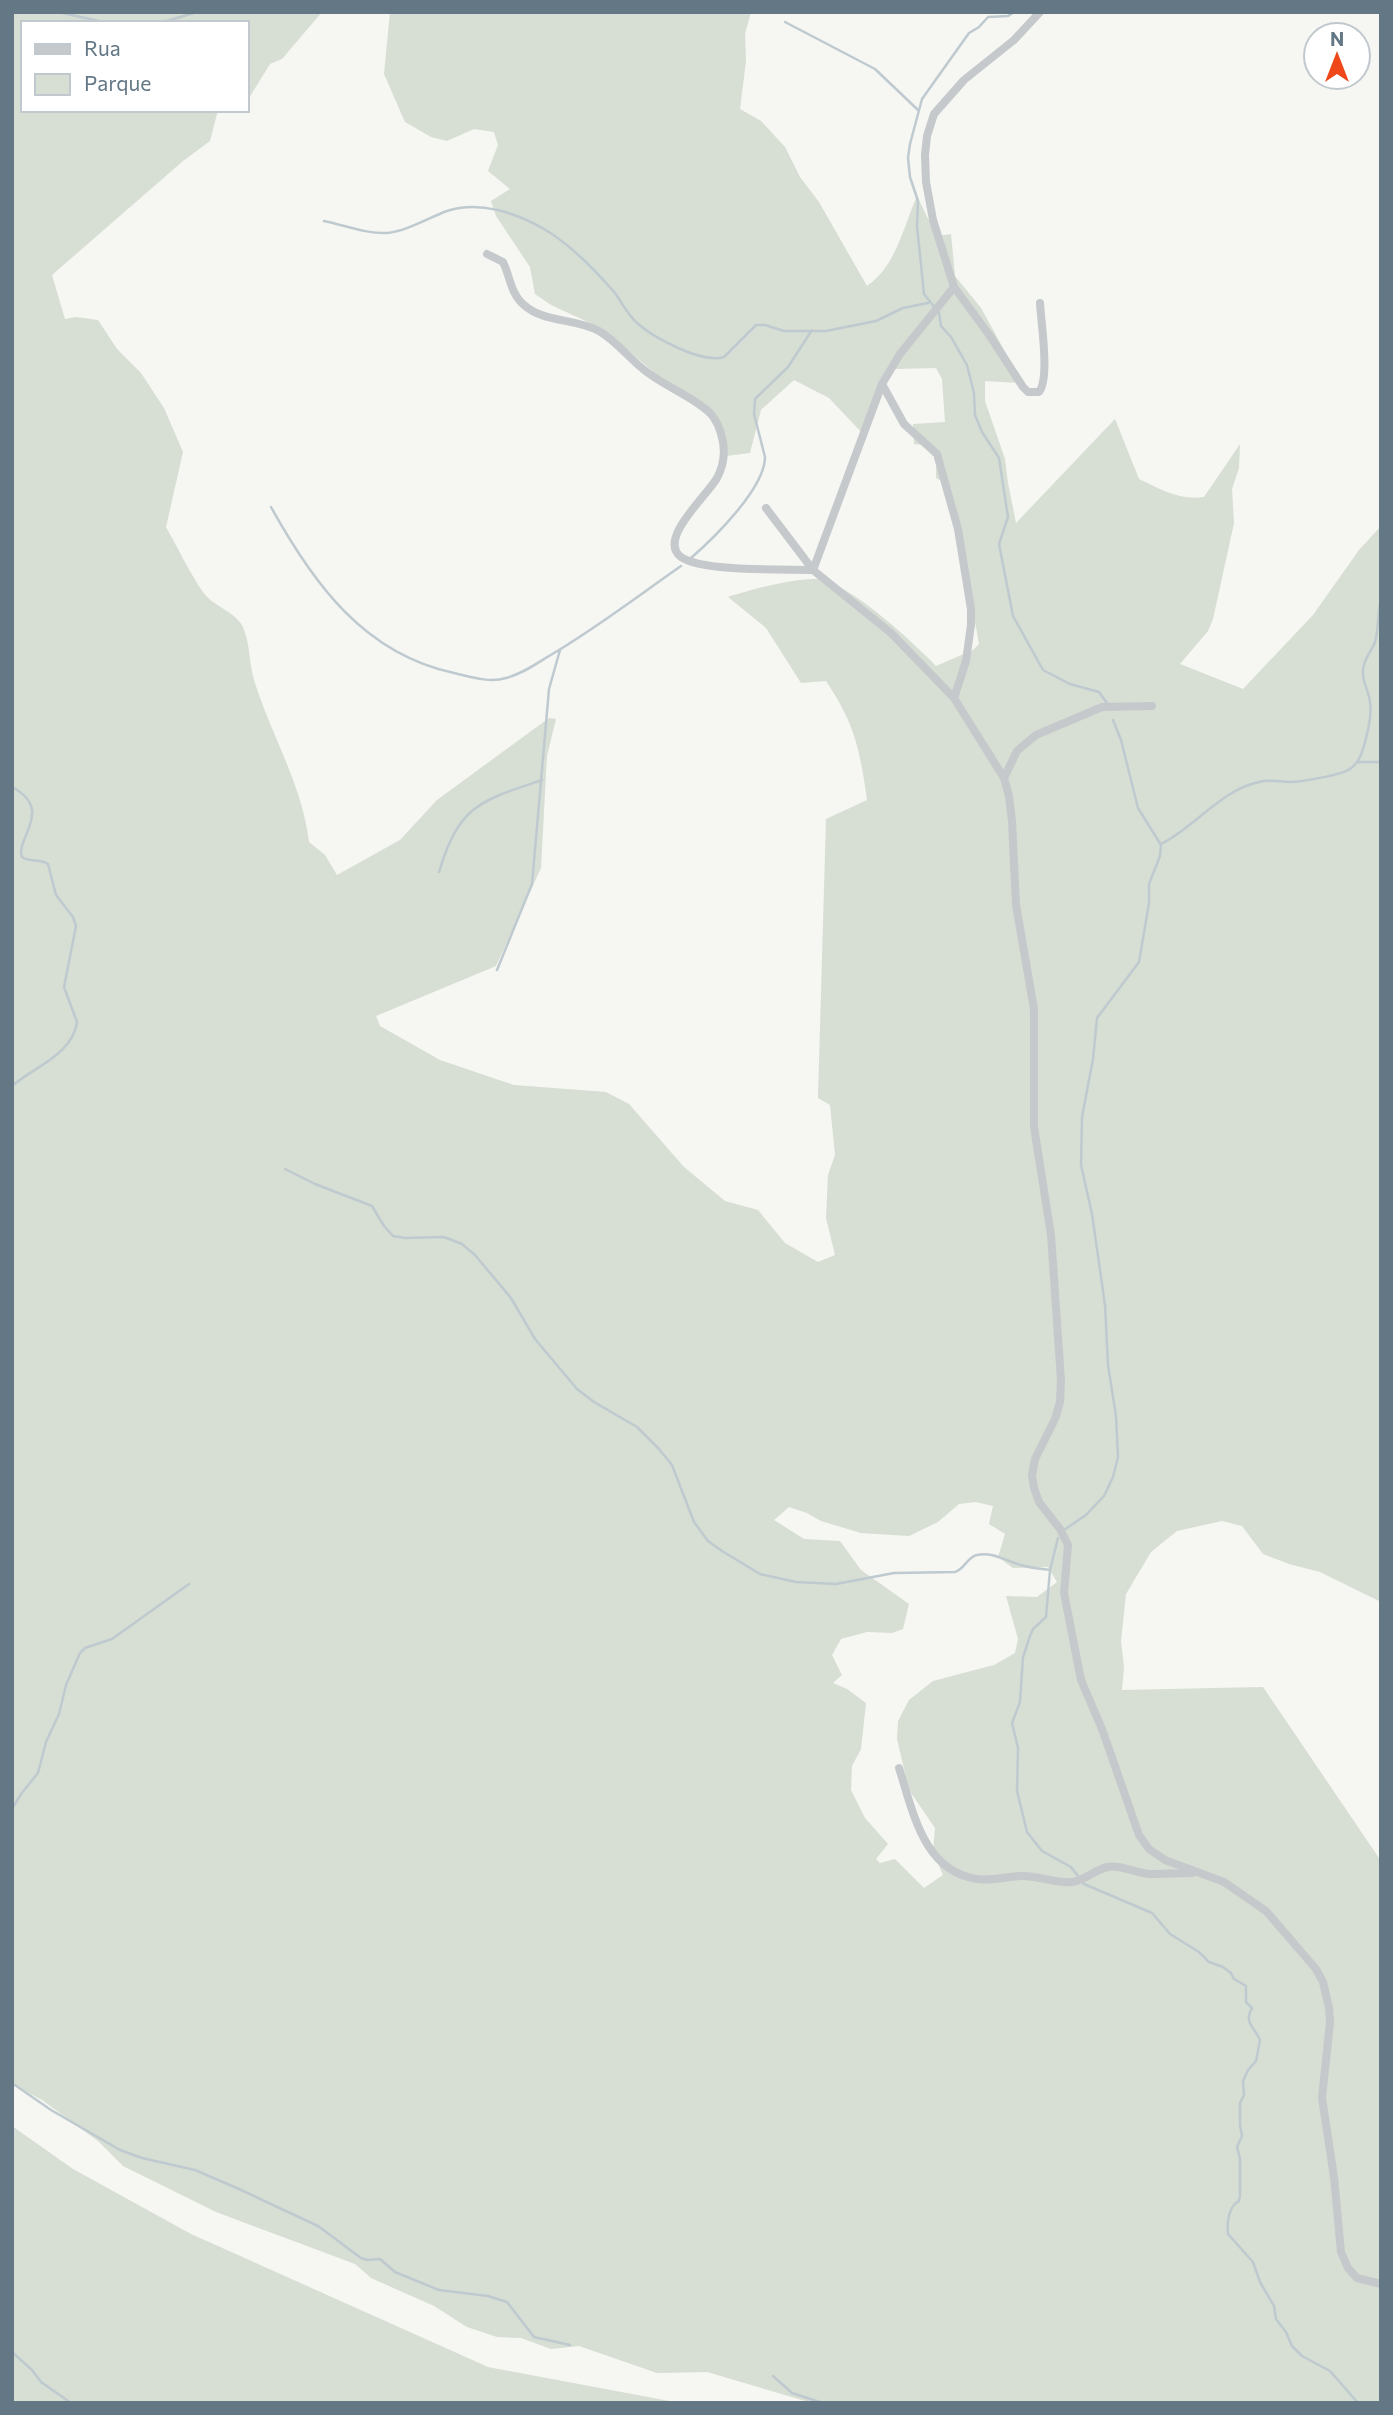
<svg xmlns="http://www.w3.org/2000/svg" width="1393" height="2415" font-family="Commissioner,sans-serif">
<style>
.green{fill:#d7ded3;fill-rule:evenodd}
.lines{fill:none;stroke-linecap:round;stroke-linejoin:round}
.stream{stroke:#becacf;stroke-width:2.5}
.street{stroke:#c5c9cc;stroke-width:8}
</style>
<rect width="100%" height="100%" fill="#f6f6f2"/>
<path class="green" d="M12,12H322L282,59L270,64L247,101V23H23V110H218L210,141L183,161L52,275L65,319L76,317L98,320L117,349L141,373L164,408L183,452L166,527C178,548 189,572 203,592C212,606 235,611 243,627C250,643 249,663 254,680C271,735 302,784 309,842L325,855L337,875L400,840L437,800L549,718L556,719L547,756L541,868L496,966L376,1016L380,1026L440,1060L514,1085L606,1092L629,1104L684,1167L725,1201L758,1210L785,1243L818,1262L835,1255L826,1218L828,1175L835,1155L830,1105L818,1098L826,819L867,800C860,750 855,724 826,681L801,683L766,628L728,597C749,590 804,575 824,580C856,590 912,641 936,666L973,650L979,644L958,526L947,484L936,478V468L940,459L930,446L914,444L913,424L945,422L942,379L936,368L894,369L882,384L865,436L829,398L794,380L761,410L750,453L726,456L714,412L663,380L603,329L551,305L535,294L530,267L496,216L491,201L510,189L488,171L498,145L494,132L474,129L447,141L431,137L405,122L384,74L390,12H751L745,34L746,61L740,109L761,121L785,147L800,177L819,202L867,286C896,266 903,228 917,196L933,229L938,236L951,234L955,276L981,308L1019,377V383L985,381V401L1005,459L1008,483L1016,523L1115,419L1139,479C1160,489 1180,501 1204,497L1240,444L1239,468L1232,489L1234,523L1213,619L1208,631L1180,664L1243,689L1313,615L1359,550L1381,526V1602L1320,1572L1289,1564L1263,1554L1242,1526L1222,1521L1177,1531L1151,1552L1126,1594L1121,1641L1124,1667L1122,1690L1263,1687L1381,1861V2403H812L707,2372L657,2373L579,2346L551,2349L521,2338L497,2337L467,2327L434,2306L371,2278L355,2264L216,2212L123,2166L98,2141L42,2100L12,2084ZM976,1502L993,1506L989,1524L1005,1534L998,1557L1013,1568L1048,1567L1057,1582L1037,1597L1006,1596L1018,1639L1015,1653L994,1665L933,1681L909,1700L898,1721L897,1739L909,1790L935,1828L933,1852L943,1875L924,1888L895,1859L880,1863L876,1859L888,1844L865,1818L851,1790L852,1766L861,1749L866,1703L847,1689L833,1683L842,1675L832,1655L841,1639L867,1632L892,1633L903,1629L909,1604L861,1570L840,1541L804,1539L774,1520L789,1507L807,1513L821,1521L861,1533L909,1536L938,1522L959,1504Z
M12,2126L73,2169L191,2234L488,2367L680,2403H12Z"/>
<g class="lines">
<path class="stream" d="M58,12L108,23
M1014,12L1008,16L988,17L979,27L969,33L922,99L910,144L908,158L910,177L918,201L917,226L924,294L939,313L941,326L951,337L967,365L974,393L975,415L982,432L999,458L1008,517L999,544L1013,616L1043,670L1070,684L1099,692L1107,703
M785,22L875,69L918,110
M160,23L197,12
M324,221C344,225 366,234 387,233C407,231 428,218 447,211C479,200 516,213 544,229C570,244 595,270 615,293C622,303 628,315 637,323C654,338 702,364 724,357L756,325H765L784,331H826L876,321L903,308L928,303
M271,507C313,583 364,654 454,673C471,677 489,683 506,678C522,674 536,664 549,656C595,629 638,596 681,566
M691,558C714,538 765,488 765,457L754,414L755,399L788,367L812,330
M1357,762H1381
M12,787C55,810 15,838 22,857C30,863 40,858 48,864L56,895L73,917L76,926L64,987L77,1022C73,1054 34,1067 12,1086
M1161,844C1195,827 1221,790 1259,782C1270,779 1280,782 1291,782C1301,782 1340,775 1348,770C1355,767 1361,757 1363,749C1367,736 1372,716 1370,702C1369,691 1362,682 1363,671C1363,659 1371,653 1375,642C1379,629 1377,614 1381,600
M439,872C459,805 480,801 542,780
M497,970L532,884L549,689L560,650
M285,1169L315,1184L372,1206L384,1226L393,1236L405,1238L444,1237L462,1244L475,1255L511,1298L535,1339L577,1389L594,1402L637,1427L659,1449L672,1465L694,1522L708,1541L722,1551L760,1574L796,1582L836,1584L894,1573L955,1572C965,1569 967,1557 977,1555C992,1551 1008,1562 1021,1565C1031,1568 1041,1569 1050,1570
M1064,1530L1086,1515L1104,1496L1113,1477L1118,1457L1116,1416L1108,1365L1105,1305L1092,1214L1081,1165L1082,1117L1093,1059L1097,1018L1139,962L1149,903V884L1160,856L1161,845L1138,808L1121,740L1113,720
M1058,1538L1050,1570L1046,1617L1033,1629L1030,1636L1023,1657L1020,1702L1012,1723L1018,1748L1017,1791L1027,1832L1042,1851L1071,1867L1084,1884L1152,1913L1170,1934L1199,1952L1209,1962L1223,1967L1231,1973L1234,1979L1246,1986V2002L1252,2008C1243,2022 1255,2028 1260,2040L1256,2061L1248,2070L1243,2081L1244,2095L1240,2103V2125L1242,2136L1237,2147L1240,2159V2196C1237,2207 1241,2197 1234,2205C1228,2212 1227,2225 1228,2234L1253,2262L1260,2282L1274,2306L1276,2319L1286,2332L1292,2346L1302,2356L1330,2371L1358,2403
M12,1809L21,1794L38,1773L46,1742L59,1714L66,1685L80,1653L85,1648L112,1639L189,1584
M12,2083L51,2110L120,2150L142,2158L195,2170L239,2189L318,2226L361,2258L367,2260L380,2259L395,2272L439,2290L488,2296L507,2302L534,2337L570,2345
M12,2352L32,2370L41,2382L71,2403
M773,2376L792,2393L823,2403"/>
<path class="street" d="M1040,12L1014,40L964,80L934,114L927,136L925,155L926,182L933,220L954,287L990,336L1023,387L1028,392H1039C1050,379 1041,322 1040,303
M487,254L503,262C510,276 511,295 524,305C544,323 576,318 599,331C615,340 628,357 643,369C663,386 691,395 710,413C717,420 721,432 723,442C725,454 723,467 717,478C707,496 657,539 681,557C702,572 784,569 813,570L882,384L900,354L954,287
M882,384L904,424L937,454L958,529L971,609V625L966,661L954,698
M766,508L813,570L891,633L954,698L1004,778L1009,796L1012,821L1016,905L1034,1009V1127L1051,1235L1061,1380L1060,1402L1055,1419L1035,1459L1032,1475L1034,1488L1039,1502L1060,1529L1068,1545L1064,1593L1081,1680L1102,1729L1139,1835L1149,1849L1165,1860L1224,1882L1266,1911L1316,1969L1323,1982L1329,2008L1330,2022L1322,2098L1334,2177L1341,2252L1348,2268L1357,2278L1381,2284
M1004,778L1017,751L1036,735L1102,707L1152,706
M899,1768C913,1811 923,1871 977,1879C991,1881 1005,1877 1020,1876C1038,1875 1055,1884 1073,1882C1085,1880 1095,1870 1107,1867C1120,1864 1135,1873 1149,1874C1163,1874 1177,1873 1192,1873"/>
</g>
<rect width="1393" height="2415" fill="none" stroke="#637785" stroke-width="28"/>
<rect x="21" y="21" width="228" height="91" fill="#ffffff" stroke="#c1c9ce" stroke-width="2"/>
<rect x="35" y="44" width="35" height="10" fill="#c5c9cc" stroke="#c1c9ce" stroke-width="2"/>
<text x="84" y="56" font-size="21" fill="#637785">Rua</text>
<rect x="35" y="74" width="35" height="21" fill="#d7ded3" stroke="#c1c9ce" stroke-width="2"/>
<text x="84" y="91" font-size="21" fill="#637785">Parque</text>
<g transform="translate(1337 56)"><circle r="33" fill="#ffffff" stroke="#c1c9ce" stroke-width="2"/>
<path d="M0-5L12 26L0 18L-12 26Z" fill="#ef4719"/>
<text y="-10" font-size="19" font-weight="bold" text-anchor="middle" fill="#637785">N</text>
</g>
</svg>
